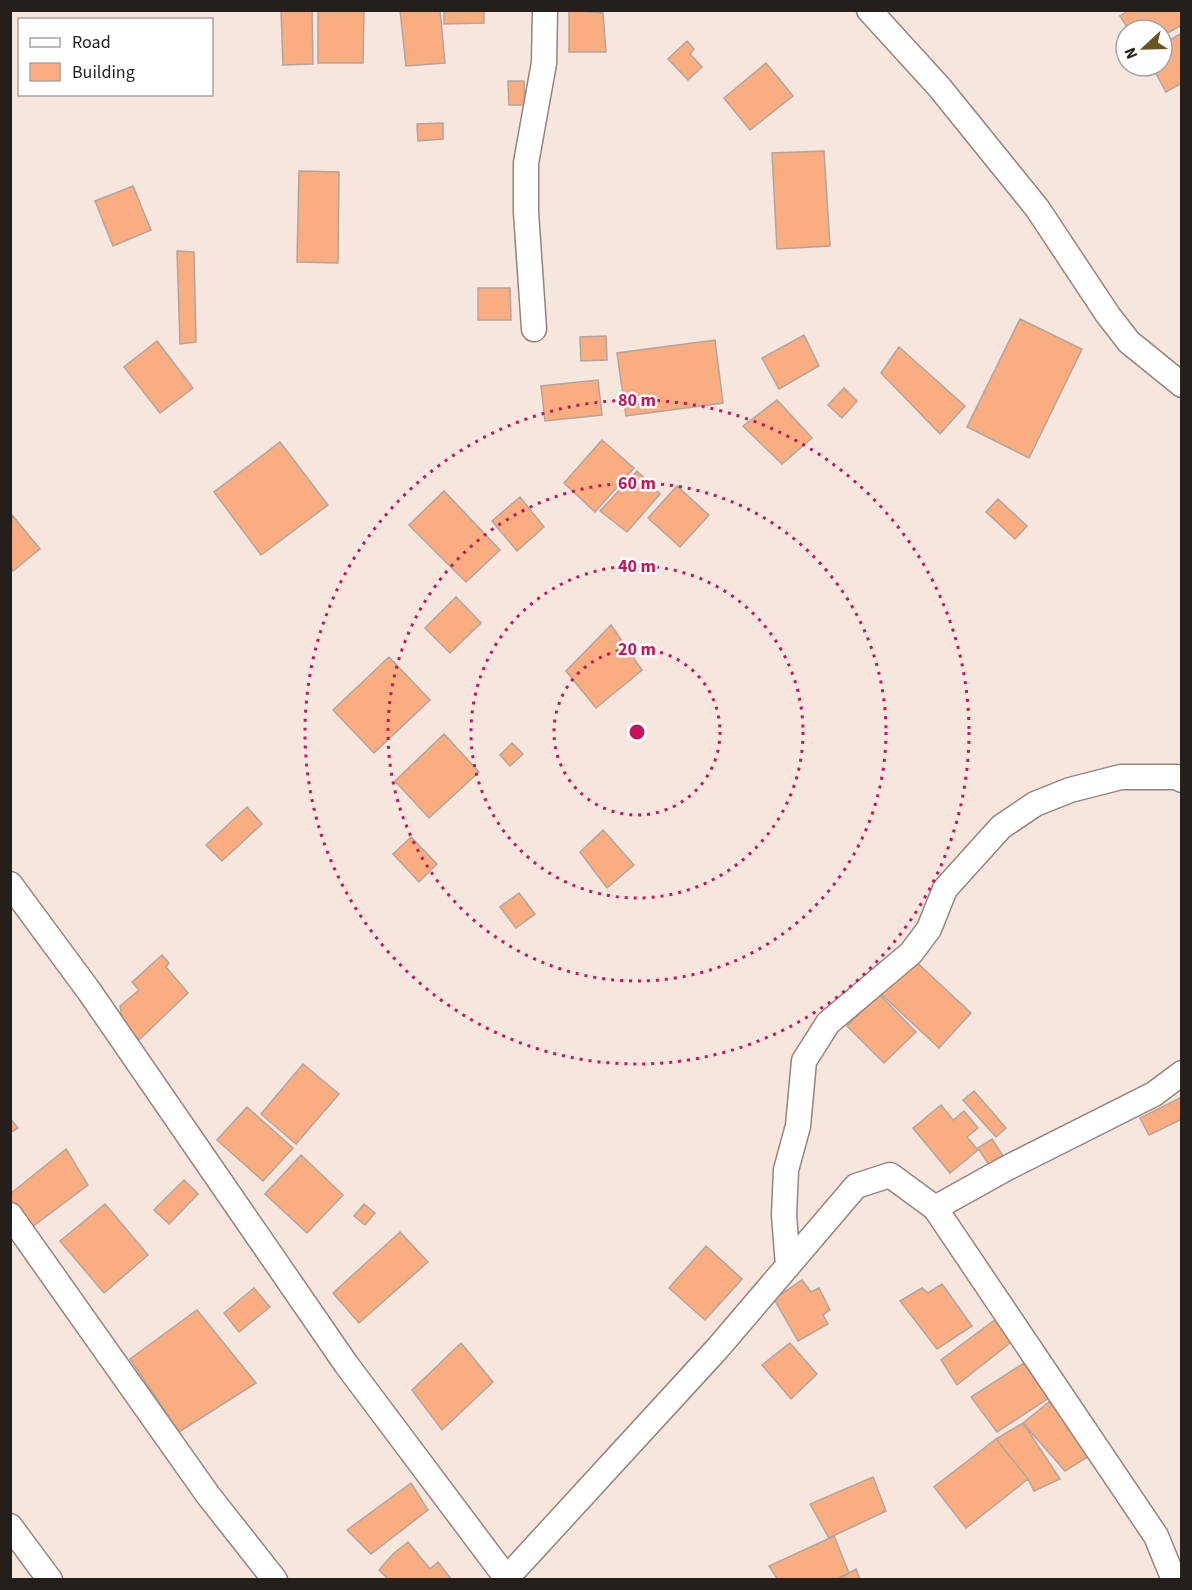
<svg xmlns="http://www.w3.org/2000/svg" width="1192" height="1590" font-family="'Source Sans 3',sans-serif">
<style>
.building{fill:#faad80;stroke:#b3a49c;stroke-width:1.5}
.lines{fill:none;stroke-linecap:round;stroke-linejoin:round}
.street-casing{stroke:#93857d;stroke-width:27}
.street{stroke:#fff;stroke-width:24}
.ring{fill:none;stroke:#c2185b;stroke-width:3;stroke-dasharray:3 6}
.centre{fill:#c2185b;stroke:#fff;stroke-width:3}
.ring-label{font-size:18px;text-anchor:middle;font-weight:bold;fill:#c2185b;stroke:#fff;stroke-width:5;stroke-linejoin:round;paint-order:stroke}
</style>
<rect width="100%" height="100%" fill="#f6e6dd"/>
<path class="building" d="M281,10H312L313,64L283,65Z
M318,10H364L363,63H318Z
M400,10H440L445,63L406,66Z
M444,10H484V23L444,24Z
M569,10L603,13L606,52H569Z
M1129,10H1182V25L1162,36V30H1129L1120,16Z
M1182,33V83L1166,92L1152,66H1162V44Z
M687,41L694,49L690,54L702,67L688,80L668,59Z
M766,63L793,96L750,130L724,98Z
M508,81H524L525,105H509Z
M443,123V139L418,141L417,124Z
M824,151L830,246L777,249L772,153Z
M299,171L339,172L338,263L297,262Z
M133,186L151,230L113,246L95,201Z
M177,251L194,252L196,342L180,344Z
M478,288H510L511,320H478Z
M1020,319L1082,349L1029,458L967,427Z
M804,335L819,366L779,389L762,358Z
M606,336L607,360L581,361L580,337Z
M715,340L723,403L626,416L617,353Z
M157,341L193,388L160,413L124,367Z
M899,347L965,406L940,434L881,373Z
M598,380L602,415L545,421L541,386Z
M844,388L857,401L842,418L828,405Z
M777,400L812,438L782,464L743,426Z
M602,440L634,468L595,512L564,483Z
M280,442L328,505L261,555L214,492Z
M637,471L660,494L627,532L600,511Z
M677,486L709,515L680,547L648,518Z
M444,491L500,550L466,582L409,525Z
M520,497L544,527L517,551L492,521Z
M998,499L1027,526L1015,539L986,512Z
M12,515L40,549L13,571L10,568Z
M456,597L481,623L450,653L425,628Z
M611,625L642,670L596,708L566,671Z
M389,657L430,700L374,753L333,710Z
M444,734L479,772L429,818L395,781Z
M512,743L523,754L510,766L500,755Z
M247,807L262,824L222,861L206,845Z
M603,830L634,865L607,888L580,852Z
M411,837L437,864L419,882L393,854Z
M519,893L535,914L516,928L500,907Z
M162,955L169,963L166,967L188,993L139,1040L119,1018L121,1012L120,1006L139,990L132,982Z
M912,958L971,1013L939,1048L880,993Z
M879,994L916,1032L884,1063L847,1026Z
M303,1064L339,1094L296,1144L261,1114Z
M974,1091L1006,1128L996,1137L963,1100Z
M1182,1097V1119L1149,1135L1140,1118Z
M941,1105L953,1120L964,1111L978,1128L967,1137L978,1150L950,1173L913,1128Z
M247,1107L293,1148L263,1181L217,1140Z
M10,1118L18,1128L10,1133Z
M992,1139L1003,1156L989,1165L978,1148Z
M66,1149L88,1185L32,1227L10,1201V1194Z
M301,1155L343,1195L307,1233L265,1194Z
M184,1180L198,1194L169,1224L154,1210Z
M105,1204L148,1255L104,1293L60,1241Z
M364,1204L375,1213L365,1225L354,1216Z
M400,1232L428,1262L359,1323L333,1293Z
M706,1246L742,1279L705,1320L669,1288Z
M802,1280L811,1292L819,1288L830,1310L823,1315L828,1324L798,1341L774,1299Z
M942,1284L972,1326L937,1349L900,1301L922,1288L928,1293Z
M254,1288L270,1307L239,1332L224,1313Z
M197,1310L256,1383L179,1432L130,1359Z
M1000,1316L1015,1339L957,1385L941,1360Z
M461,1343L493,1382L442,1430L412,1390Z
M790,1343L817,1374L791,1399L762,1365Z
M1024,1363L1049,1398L997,1432L971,1397Z
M1050,1401L1089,1456L1065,1471L1023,1423Z
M1023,1423L1060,1479L1034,1491L1028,1479L996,1439Z
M996,1439L1028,1479L966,1528L934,1487Z
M873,1477L886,1511L829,1538L810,1504Z
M411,1483L428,1510L371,1554L347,1530Z
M834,1536L849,1573L834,1580H778L769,1566Z
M408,1542L430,1569L438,1562L451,1579L389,1580L379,1570L393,1554Z
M856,1569L860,1580H837L849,1573Z"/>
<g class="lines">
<defs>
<path id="street" d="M869,10L940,88L1037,208L1108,315L1129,342L1182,385
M534,329L526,212V163L544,63L545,10
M10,884L89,991L346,1364L508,1580
M935,1208L1007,1168L1154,1094L1182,1073
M10,1215L208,1495L275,1580
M788,1266L784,1215L786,1170L798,1126L804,1061L828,1023L911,953L929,929L945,889L1001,827L1035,804L1070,790L1121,777H1177L1182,780
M10,1526L50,1580
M505,1580L717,1349L856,1186L890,1175L935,1208L1156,1536L1174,1580"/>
</defs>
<use href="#street" class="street-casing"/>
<use href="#street" class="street"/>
</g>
<g class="ring">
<circle cx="637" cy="732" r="83"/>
<circle cx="637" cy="732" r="166"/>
<circle cx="637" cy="732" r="249"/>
<circle cx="637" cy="732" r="332"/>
</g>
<circle cx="637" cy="732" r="9" class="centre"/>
<g class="ring-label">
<text x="637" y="406">80 m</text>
<text x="637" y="489">60 m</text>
<text x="637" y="572">40 m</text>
<text x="637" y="655">20 m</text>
</g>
<rect width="1192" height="1590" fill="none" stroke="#251f1c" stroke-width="24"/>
<rect x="18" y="18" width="195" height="78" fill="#ffffff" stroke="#a8a5a4" stroke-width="1.5"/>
<rect x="30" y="38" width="30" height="9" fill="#ffffff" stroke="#a8a5a4" stroke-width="1.5"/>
<text x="72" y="48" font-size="18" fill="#251f1c">Road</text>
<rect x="30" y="63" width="30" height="18" fill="#faad80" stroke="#a8a5a4" stroke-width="1.5"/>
<text x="72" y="78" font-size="18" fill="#251f1c">Building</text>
<g transform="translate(1144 48) rotate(248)"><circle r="28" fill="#ffffff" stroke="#a8a5a4" stroke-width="1.5"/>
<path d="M0-4.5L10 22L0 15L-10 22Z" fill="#695423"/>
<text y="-9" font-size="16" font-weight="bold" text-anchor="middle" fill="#251f1c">N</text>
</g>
</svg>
